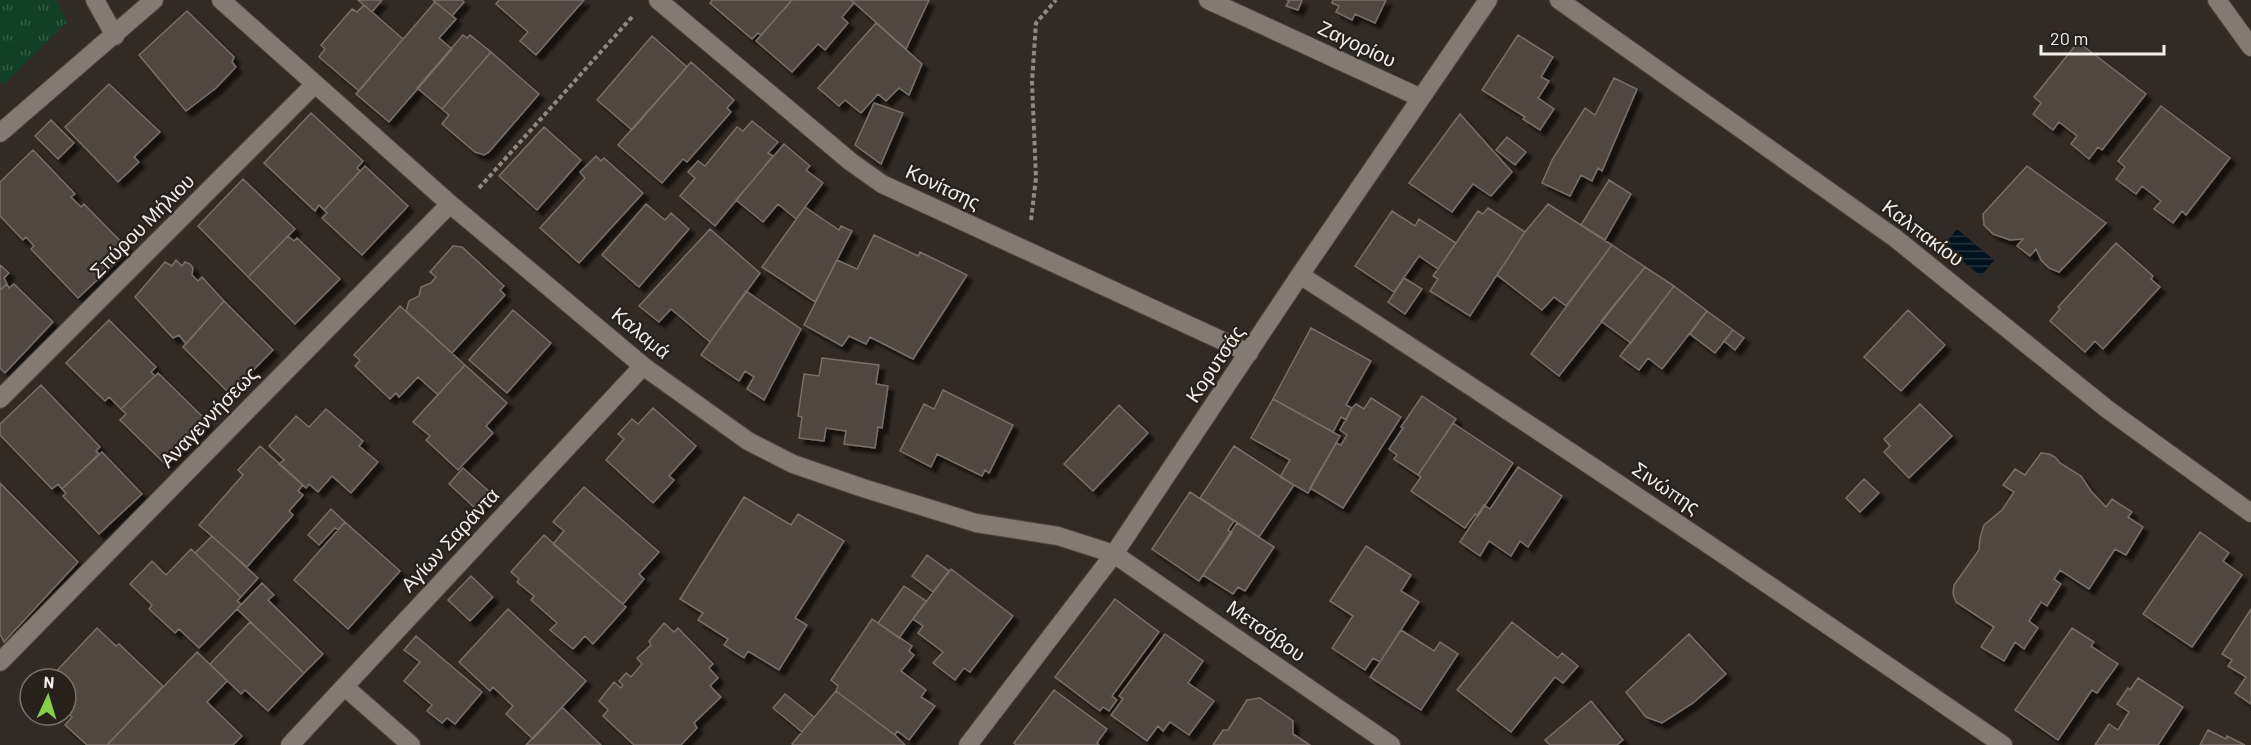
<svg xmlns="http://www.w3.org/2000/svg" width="2251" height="745" font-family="Barlow,sans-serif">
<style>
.grass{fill:url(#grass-tufts)}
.water{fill:url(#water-rules)}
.building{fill:#504741;stroke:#786f68;stroke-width:1.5;filter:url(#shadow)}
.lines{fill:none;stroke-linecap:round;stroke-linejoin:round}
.lane-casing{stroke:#4d4742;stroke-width:20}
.street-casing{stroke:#4d4742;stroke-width:20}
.path{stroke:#8f8883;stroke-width:4;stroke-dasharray:4.5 3;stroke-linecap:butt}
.lane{stroke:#837a73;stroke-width:18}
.street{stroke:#837a73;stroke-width:18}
.labels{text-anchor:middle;stroke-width:4.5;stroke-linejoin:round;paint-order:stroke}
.street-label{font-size:20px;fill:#f3eeea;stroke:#28201a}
</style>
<defs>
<pattern id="grass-tufts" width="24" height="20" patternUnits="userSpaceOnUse" patternTransform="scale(1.5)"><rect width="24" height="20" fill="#124024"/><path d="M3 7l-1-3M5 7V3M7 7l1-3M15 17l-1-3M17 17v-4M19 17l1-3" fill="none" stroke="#355c44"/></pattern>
<pattern id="water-rules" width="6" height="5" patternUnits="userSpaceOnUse" patternTransform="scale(1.5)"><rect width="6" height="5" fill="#00121e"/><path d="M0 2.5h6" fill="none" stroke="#26353f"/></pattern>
<filter id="shadow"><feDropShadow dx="5.5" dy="5.5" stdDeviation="1.5" flood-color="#0009"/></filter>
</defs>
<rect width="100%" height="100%" fill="#322a24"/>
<path class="grass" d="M0,0H56L67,22L3,85L0,80Z"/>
<path class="water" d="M1957,229L1994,260L1981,276L1943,246Z"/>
<path class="building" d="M358,0H382L372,12Z
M433,0H462L464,2L452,16Z
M499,0H584L536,55L520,41L528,32L496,4Z
M712,0H792L761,35L758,33L752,39L710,3Z
M792,0H851L854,3L842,17L848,23L825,50L818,44L792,72L756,41Z
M851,0H929L906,49Z
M1287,0H1302L1298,10L1286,6L1289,1Z
M1333,0H1386L1375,23L1355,14L1352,20L1336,12L1339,6L1332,3Z
M435,2L456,19L439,38L452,49L389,122L356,94Z
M364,5L403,39L359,91L319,57L325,49L321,45L352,9L357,12Z
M187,11L234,57L232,62L236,67L216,88L186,111L139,55Z
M876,23L922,64L909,95L899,88L886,101L878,94L861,113L845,100L839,106L818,88Z
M463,35L467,38L470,35L491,52L442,109L417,88Z
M1518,35L1553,57L1541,77L1549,81L1538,98L1554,109L1540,130L1523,119L1525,117L1482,90Z
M652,36L687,67L632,130L597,100Z
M2078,42L2146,94L2102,150L2098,147L2089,159L2071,144L2077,136L2059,122L2053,130L2033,114L2041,103L2034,97Z
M491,52L539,94L489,152L484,155L475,152L442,124L449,115L442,109Z
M691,62L734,100L727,108L731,112L687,162L683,159L662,183L618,145Z
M1614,78L1637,89L1602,171L1598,168L1592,181L1581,175L1570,196L1542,183L1552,160L1585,108L1595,115Z
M109,84L160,132L134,157L139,162L118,182L65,127Z
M874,103L903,113L881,164L855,145Z
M2161,106L2230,158L2186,215L2182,211L2173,223L2154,209L2161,201L2142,186L2136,194L2116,179L2125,167L2118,161Z
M311,113L363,161L357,168L360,171L324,210L319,205L315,211L264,163Z
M1460,114L1512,172L1491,196L1473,184L1452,212L1409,183Z
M51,120L74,143L58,159L35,136Z
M752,121L778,142L768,153L773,156L715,226L680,196L695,178L688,172L698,161L705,166L737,127L743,131Z
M544,127L581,160L537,210L499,176Z
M1507,137L1526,152L1515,165L1496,150Z
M784,144L810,166L806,170L823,183L796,219L778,204L763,222L736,200Z
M33,150L75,194L71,197L81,207L84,204L129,250L78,298L31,249L34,246L26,237L23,240L0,216V182Z
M596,156L601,161L604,158L643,193L579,263L540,228L585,178L580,172Z
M365,166L408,206L362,255L322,218L327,213L324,210Z
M2027,166L2106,223L2059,272L2049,268L2041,260L2036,249L2030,256L2017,246L2023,239L2010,240L1993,234L1984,225L1983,214Z
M243,179L295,229L248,277L198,226Z
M1609,180L1631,194L1605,240L1581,225Z
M646,204L665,220L671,213L689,229L639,287L602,255Z
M1548,204L1612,245L1566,306L1554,297L1542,310L1497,275L1525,232Z
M805,207L839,230L841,226L852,231L815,302L762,267Z
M1488,208L1525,232L1470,316L1430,291L1438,279L1433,276L1456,243L1478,211L1483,214Z
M1392,211L1415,226L1419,219L1456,243L1438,269L1419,256L1394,292L1355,266Z
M710,229L760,273L710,342L671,309L659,322L639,306Z
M874,235L918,256L920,252L967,275L913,359L870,337L866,344L849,336L842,346L804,325L837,260L857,269Z
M288,236L294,241L297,238L340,279L295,324L248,277Z
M2116,243L2153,276L2151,279L2160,287L2103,349L2095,341L2085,352L2050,321L2060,309L2058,307Z
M1612,245L1645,267L1559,376L1531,354Z
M453,246L462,247L504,286L500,290L505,295L452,353L406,311L409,301L419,296L421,287L431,283L436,277L430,272Z
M176,260L182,266L185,262L190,264L193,268L192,275L198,281L202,277L224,301L186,344L179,335L173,338L135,297L165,262L172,266Z
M0,265L9,273L4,278L7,284L0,290Z
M1645,267L1674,286L1631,343L1601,321Z
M1404,278L1422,289L1405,314L1388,302Z
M7,284L9,288L14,284L53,322L5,373L0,368V290Z
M1674,286L1707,311L1662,369L1648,358L1639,370L1620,356Z
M746,291L801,329L764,400L747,389L754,377L745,371L739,381L701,355Z
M224,301L273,350L230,394L183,347Z
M400,306L465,365L438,395L418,377L399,397L396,393L390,399L355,366L360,360L354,355Z
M513,310L551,343L507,393L469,360Z
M1908,310L1945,345L1901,391L1864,357Z
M1707,311L1733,330L1715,353L1690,334Z
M109,320L156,367L151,372L155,376L121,409L109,397L105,401L66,363Z
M1311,328L1371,361L1346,405L1352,408L1346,420L1341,417L1333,432L1273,399Z
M1733,330L1744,338L1735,350L1724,341Z
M822,358L879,365L876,384L888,386L882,428L878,427L875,448L844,444L846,431L826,428L824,441L799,438L802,417L798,416L804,374L819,376Z
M465,365L507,403L486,426L493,433L458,470L426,440L430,436L413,422Z
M158,373L208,422L165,464L120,420L126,414L121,409Z
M41,385L100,447L96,451L99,454L62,489L58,484L52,489L0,435V424Z
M943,390L1013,425L989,473L985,470L982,476L937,454L931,467L900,451L924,404L934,409Z
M1422,396L1456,419L1418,475L1394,459L1397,455L1389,449L1403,428L1401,427Z
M1371,398L1401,417L1343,508L1310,488L1336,443L1341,445L1347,435L1340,430L1352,408L1356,404L1364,409Z
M1273,399L1340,436L1308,493L1280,477L1290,460L1251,438Z
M1920,404L1952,436L1909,478L1884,452L1890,446L1884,439Z
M1119,405L1148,433L1093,491L1064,464Z
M653,408L696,446L669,476L674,480L653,503L606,460L624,439L618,434L632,419L638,424Z
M326,409L363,441L359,446L378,462L351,493L332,476L318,492L309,484L306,488L279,464L284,460L269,446L296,416L309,427Z
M1453,423L1513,463L1478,516L1475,514L1465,528L1411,491L1421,477L1418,475Z
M260,446L303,485L298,491L303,495L289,511L293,515L247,567L199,525L243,475L238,470Z
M1234,446L1294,485L1259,537L1200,498Z
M102,452L142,494L99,534L63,496L66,493L62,489Z
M2041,453L2049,454L2055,457L2060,463L2081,476L2091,491L2106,507L2112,499L2132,512L2128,517L2143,527L2126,555L2115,549L2089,589L2060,570L2054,579L2061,584L2047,606L2041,602L2029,621L2038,628L2024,649L2015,642L2004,661L1981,647L1994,627L1956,602L1953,594L1954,585L1979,550L1980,538L1984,525L2002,510L2014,492L2003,485L2015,469L2025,475Z
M1518,467L1562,496L1528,547L1520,541L1511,556L1489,541L1480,556L1460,542L1484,505L1490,509Z
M463,468L492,494L477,510L449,484Z
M1864,479L1879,493L1860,512L1846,498Z
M0,483L78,562L4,642L0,634Z
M584,487L659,552L639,574L644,579L623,604L553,544L564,531L553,522Z
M1190,492L1234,521L1228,530L1232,533L1199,581L1152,549Z
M744,497L791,525L798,514L844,541L795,618L807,625L779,670L748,651L744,658L724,645L728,639L698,620L703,613L680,599Z
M331,509L345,522L338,530L335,528L319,545L308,535Z
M345,522L400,571L348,629L294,580Z
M1237,523L1274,547L1245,591L1238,587L1233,594L1203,575Z
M2200,532L2229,553L2223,561L2242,575L2192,647L2143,614Z
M544,535L626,607L593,644L585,636L573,649L550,630L557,623L531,600L534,596L517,582L519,579L511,572Z
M212,536L258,578L241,597L195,553Z
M1366,546L1411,575L1401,591L1419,602L1380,662L1373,658L1365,670L1332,648L1353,616L1330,601Z
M191,549L241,597L237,601L241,604L237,609L199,648L179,629L175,633L149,609L152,605L130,584L152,561L166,575Z
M927,555L949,571L933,592L912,576Z
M951,569L1013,616L970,672L964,668L955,680L933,663L943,652L918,633L923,626L913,619Z
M471,576L493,597L470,621L448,600Z
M262,583L274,595L268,600L323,654L304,673L237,609Z
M904,586L926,601L899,638L878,623Z
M1115,599L1159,632L1112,696L1117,700L1109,711L1103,707L1100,711L1055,677Z
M508,609L586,681L533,739L506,714L513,706L493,687L490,691L459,662Z
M2251,609V704L2235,693L2246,677L2228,666L2232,660L2222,654Z
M872,619L912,646L909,651L914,655L901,671L926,690L921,697L935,706L909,740L897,731L895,735L836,691L838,686L831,680Z
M250,622L304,673L268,711L245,690L241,694L210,664Z
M1512,622L1558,658L1562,653L1578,666L1563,683L1555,677L1511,732L1457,690Z
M664,623L674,632L678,628L713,664L709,668L718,678L710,686L721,697L694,723L697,728L681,745H634L603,716L608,710L599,701L614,682L621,688L623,685L619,681L626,673L631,677L642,664L637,658L651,645L649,641Z
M97,628L116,646L119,644L163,686L107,745H87L65,725L72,717L66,712V679H49Z
M2072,628L2094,642L2091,646L2118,664L2097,693L2092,690L2058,740L2015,710Z
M1401,630L1434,651L1440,642L1458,654L1421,710L1370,677Z
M1165,634L1203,661L1188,683L1214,701L1189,735L1170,722L1163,731L1158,726L1147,741L1111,715L1123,699L1119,696Z
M1689,634L1726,674L1693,703L1662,723L1646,717L1626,692Z
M416,636L482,692L455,724L447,718L442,723L427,711L432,705L404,681L420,662L404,650Z
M197,652L227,681L207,702L242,736L233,745H107Z
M2138,678L2183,707L2158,745H2095L2109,724L2118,730L2129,712L2117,704L2128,688L2130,690Z
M1054,690L1107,729L1097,743L1099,745H1016L1014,743Z
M836,691L895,735L905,745H793L792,744Z
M785,694L814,717L802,732L773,708Z
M1260,698L1293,721V734L1310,745H1213L1223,730H1228L1247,700Z
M1591,701L1623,740L1617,745H1550L1545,740Z
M562,707L601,745H526Z
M2208,730L2226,739L2227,736L2245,745H2200Z"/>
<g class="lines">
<defs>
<path id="lane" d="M2217,0L2251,47"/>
<path id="street" d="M95,0L115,36
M221,0L450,204L643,366L748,441L793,464L863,488L976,523L1058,536L1114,554L1391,745
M658,0L851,162L882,184L1249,353
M1208,0L1421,98
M1559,0L1895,238L2107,409L2251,513
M0,133L154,0
M1300,275C1537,428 1771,585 2003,745
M0,399L315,84
M0,662L450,204
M345,687L411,745
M290,745L643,366
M968,745L1114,554L1300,275L1488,0"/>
</defs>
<use href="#lane" class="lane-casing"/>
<use href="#street" class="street-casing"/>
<path class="path" d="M479,188L632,17
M1031,220L1036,178L1032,82L1036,23L1056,0"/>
<use href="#lane" class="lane"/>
<use href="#street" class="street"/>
</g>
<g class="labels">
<g class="street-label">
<text transform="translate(1357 44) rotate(25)" y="7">Ζαγορίου</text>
<text transform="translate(943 187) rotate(25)" y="7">Κονίτσης</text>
<text transform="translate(142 226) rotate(-45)" y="7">Σπύρου Μήλιου</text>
<text transform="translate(1923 233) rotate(37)" y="7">Καλπακίου</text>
<text transform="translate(641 333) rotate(39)" y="7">Καλαμά</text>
<text transform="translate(1215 364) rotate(-56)" y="7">Κορυτσάς</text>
<text transform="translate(209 417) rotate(-46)" y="7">Αναγεννήσεως</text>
<text transform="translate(1666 488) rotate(34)" y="7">Σινώπης</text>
<text transform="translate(450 540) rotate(-47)" y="7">Αγίων Σαράντα</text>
<text transform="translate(1266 631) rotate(35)" y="7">Μετσόβου</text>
</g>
</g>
<g transform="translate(48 697) rotate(4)"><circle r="28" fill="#28201a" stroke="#79726d" stroke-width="1.5"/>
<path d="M0-4.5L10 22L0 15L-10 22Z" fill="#88cf49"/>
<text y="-9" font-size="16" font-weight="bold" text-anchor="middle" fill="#f3eeea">N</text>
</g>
<path d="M2041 45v9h123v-9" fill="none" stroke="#f3eeea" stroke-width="3"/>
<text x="2050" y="45" font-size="18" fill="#f3eeea" stroke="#28201a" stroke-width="4.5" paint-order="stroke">20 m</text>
</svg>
